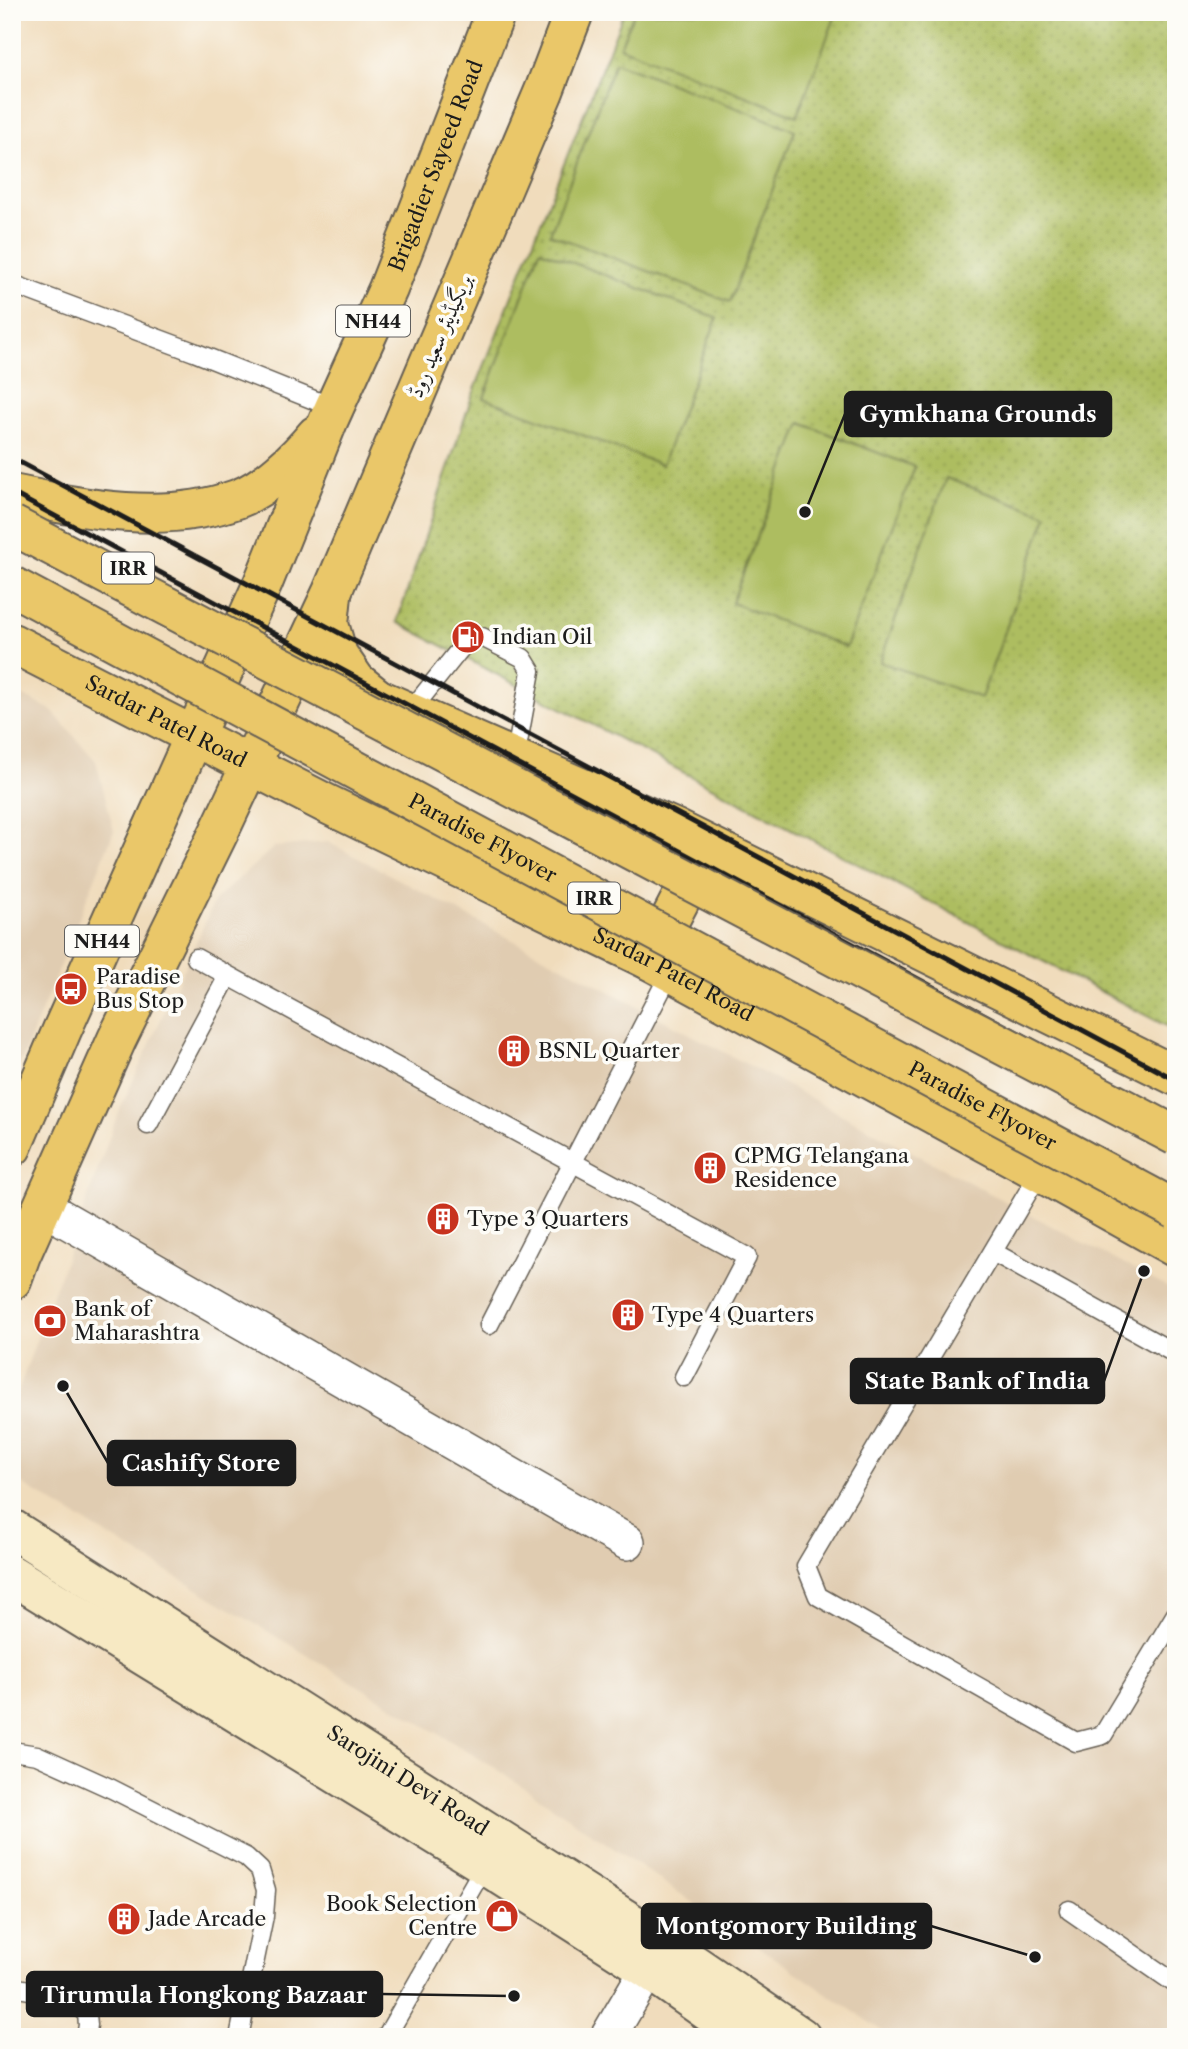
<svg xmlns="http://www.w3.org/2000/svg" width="1188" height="2049" font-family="'Libre Caslon Text',Amiri,serif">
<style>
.built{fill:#e0ccb1}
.grass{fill:url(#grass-dots);stroke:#646c3e;stroke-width:2}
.garden{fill:#adbd60;stroke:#646c3e;stroke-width:2}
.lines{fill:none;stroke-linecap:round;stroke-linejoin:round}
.service-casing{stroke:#665f54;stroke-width:21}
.minor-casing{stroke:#665f54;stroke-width:38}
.secondary-casing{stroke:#665f54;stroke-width:42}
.primary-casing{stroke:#665f54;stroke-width:42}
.trunk-casing{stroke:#665f54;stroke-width:42}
.service{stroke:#fff;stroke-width:18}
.minor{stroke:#fff;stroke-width:35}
.secondary{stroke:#f7e9c3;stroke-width:38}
.primary{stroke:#eac769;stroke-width:38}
.trunk{stroke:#eac769;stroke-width:38}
.rail{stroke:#1c1c1c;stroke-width:5}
.primary-bridge-casing{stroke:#665f54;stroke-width:42;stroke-linecap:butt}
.primary-bridge{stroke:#eac769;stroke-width:38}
.labels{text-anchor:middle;stroke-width:7;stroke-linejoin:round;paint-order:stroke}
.shield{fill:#fdfcf7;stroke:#605f5e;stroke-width:2}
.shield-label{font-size:19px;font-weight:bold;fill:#1c1c1c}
.street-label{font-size:21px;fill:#1c1c1c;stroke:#fdfcf7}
.poi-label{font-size:21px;fill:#1c1c1c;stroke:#fdfcf7;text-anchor:start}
.leader{fill:none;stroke:#1c1c1c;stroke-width:2.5}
.callout-dot{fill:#1c1c1c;stroke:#fdfcf7;stroke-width:2.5}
.callout{fill:#1c1c1c;stroke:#1c1c1c;stroke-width:2.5}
.callout-label{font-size:23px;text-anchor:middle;font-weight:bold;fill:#fff}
</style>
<defs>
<pattern id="grass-dots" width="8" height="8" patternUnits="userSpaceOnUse" patternTransform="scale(1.75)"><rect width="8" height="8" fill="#adbd60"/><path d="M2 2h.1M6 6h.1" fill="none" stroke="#94a253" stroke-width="1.8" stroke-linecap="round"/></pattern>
</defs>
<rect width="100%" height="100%" fill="#fdfcf7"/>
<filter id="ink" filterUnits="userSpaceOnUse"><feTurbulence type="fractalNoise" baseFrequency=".0143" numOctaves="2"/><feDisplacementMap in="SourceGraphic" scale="14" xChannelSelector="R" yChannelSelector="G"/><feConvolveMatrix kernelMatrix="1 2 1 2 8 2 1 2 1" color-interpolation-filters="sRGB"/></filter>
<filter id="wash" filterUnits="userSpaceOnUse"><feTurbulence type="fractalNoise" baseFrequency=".00686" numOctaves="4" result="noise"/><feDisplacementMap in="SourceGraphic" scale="28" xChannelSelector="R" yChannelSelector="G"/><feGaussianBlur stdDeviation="1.57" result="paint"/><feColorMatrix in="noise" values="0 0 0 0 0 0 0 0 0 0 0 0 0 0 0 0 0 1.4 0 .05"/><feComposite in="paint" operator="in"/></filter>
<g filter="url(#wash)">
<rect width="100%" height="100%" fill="#f0dcbc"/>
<path class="built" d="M12,690L51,710L96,761L114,831L23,1057L12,1078Z
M328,842L1176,1292V2037H891L497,1769L12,1478V1408L117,1116L215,900L274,847Z"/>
<path class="grass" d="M624,12H1176V1031L397,622L470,402Z"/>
<path class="garden" d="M634,12H837L797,116L620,47Z
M615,62L795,130L730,302L550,234Z
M540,250L717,318L662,465L484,398Z
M801,423L915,467L846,647L732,603Z
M946,478L1047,515L981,698L880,662Z"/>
</g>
<g filter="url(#ink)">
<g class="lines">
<defs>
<path id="service" d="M12,284L194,352L334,408
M409,713L465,643L482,637L523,658L531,671L515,759
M196,958L747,1257L684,1377
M148,1125L228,976
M1040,1172L806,1566L818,1596L1076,1742L1103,1735L1176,1614
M993,1252L1176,1354
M489,1325L670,973
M12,1751L37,1755L112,1789L246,1857L260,1870L266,1890L264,1916L239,2037
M1069,1910L1176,1984
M12,1987C39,1992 67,1994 87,2014L88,2025L86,2037
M386,2037L485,1865"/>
<path id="minor" d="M43,1207L627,1542
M608,2037L648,1969"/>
<g id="secondary">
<path id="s1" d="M12,1529L663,1943L801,2037"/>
<path d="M12,1575L485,1865L648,1969L744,2037"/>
</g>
<g id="primary">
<path id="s2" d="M12,643L325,803L649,960L1040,1172L1176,1248"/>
<path d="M372,696L676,829L1176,1076"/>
<path d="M649,960L706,850"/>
</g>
<g id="trunk">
<path d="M12,494C86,509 164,525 237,499C265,489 297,458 316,435"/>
<path d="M332,595L329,624L338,655L356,681L381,701"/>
<path id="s3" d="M12,1147L62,1030L263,583L329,419L388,289L496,12"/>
<path d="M12,1280L21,1255L117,1039L219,832L332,592L544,91L574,12"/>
</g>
</defs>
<use href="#service" class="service-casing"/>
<use href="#minor" class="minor-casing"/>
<use href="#secondary" class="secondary-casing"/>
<use href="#primary" class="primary-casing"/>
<use href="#trunk" class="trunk-casing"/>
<use href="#service" class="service"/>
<use href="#minor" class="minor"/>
<use href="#secondary" class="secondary"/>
<use href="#primary" class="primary"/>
<use href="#trunk" class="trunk"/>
<path class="rail" d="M12,458L1176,1080
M12,493L1176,1117"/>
<defs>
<g id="primary-bridge">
<path d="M12,525L1176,1136"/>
<path id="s4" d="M12,586L1176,1210"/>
</g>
</defs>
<use href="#primary-bridge" class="primary-bridge-casing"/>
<use href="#primary-bridge" class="primary-bridge"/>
</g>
</g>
<defs>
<symbol id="fuel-disc" viewBox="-11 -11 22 22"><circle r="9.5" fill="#c8321e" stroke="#fdfcf7"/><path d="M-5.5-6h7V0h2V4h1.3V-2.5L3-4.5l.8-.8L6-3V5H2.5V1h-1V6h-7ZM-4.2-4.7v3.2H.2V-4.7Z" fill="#fff"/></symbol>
<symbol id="bus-disc" viewBox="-11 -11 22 22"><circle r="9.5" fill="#c8321e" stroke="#fdfcf7"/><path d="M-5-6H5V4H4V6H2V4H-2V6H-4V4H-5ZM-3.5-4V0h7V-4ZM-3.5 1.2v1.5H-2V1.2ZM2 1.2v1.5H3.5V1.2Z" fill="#fff"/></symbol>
<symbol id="building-disc" viewBox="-11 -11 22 22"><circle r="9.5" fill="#c8321e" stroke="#fdfcf7"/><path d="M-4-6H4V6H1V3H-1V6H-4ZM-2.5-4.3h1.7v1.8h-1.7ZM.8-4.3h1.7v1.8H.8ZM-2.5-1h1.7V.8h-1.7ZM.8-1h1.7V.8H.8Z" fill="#fff"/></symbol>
<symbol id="bank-disc" viewBox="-11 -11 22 22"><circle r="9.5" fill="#c8321e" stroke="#fdfcf7"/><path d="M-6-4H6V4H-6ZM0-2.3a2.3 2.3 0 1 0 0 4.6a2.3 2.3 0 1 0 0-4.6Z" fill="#fff"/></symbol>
<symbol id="shop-disc" viewBox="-11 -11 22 22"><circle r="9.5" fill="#c8321e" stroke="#fdfcf7"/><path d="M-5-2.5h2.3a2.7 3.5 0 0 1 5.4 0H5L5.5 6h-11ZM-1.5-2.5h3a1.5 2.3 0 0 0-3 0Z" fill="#fff"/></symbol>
</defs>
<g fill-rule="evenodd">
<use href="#fuel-disc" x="449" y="618" width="38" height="38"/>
<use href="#bus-disc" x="52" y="970" width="38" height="38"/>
<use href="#building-disc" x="495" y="1032" width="38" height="38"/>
<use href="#building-disc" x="691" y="1149" width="38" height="38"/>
<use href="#building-disc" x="424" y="1200" width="38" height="38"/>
<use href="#building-disc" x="609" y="1296" width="38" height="38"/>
<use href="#bank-disc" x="31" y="1302" width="38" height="38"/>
<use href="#shop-disc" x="483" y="1897" width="38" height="38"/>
<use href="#building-disc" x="105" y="1900" width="38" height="38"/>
</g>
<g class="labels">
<g class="shield">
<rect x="336" y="305.5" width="74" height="31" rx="5"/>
<rect x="102" y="552.5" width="52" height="31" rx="5"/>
<rect x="568" y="882.5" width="52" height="31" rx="5"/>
<rect x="65" y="925.5" width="74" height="31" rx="5"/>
</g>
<g class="shield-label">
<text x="373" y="328">NH44</text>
<text x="128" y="575">IRR</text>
<text x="594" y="905">IRR</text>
<text x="102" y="948">NH44</text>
</g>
<g class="street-label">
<text dy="7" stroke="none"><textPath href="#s3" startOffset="1069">Brigadier Sayeed Road</textPath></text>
<text transform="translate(440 336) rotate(-67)" y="7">بریگیڈیئر سعید روڈ</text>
<text dy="7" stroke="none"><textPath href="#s2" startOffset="173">Sardar Patel Road</textPath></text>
<text dy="7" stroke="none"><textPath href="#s4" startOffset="534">Paradise Flyover</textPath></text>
<text dy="7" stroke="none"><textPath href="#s2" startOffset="740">Sardar Patel Road</textPath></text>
<text dy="7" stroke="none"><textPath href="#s4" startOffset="1101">Paradise Flyover</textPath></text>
<text dy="7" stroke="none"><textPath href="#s1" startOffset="469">Sarojini Devi Road</textPath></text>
</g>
<g class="poi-label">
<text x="492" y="644">Indian Oil</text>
<text x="96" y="984">Paradise<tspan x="96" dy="24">Bus Stop</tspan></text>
<text x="538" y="1058">BSNL Quarter</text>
<text x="734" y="1163">CPMG Telangana<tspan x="734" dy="24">Residence</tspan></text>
<text x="467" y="1226">Type 3 Quarters</text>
<text x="74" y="1316">Bank of<tspan x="74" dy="24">Maharashtra</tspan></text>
<text x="652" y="1322">Type 4 Quarters</text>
<text x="477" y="1911" text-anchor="end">Book Selection<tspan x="477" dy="24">Centre</tspan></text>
<text x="148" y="1926">Jade Arcade</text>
</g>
</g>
<path class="leader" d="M805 512L845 414M1144 1271L1104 1381M63 1386L108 1463M1035 1957L931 1926M514 1996L382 1994"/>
<g class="callout-dot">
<circle cx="805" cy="512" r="7"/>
<circle cx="1144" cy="1271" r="7"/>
<circle cx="63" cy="1386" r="7"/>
<circle cx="1035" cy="1957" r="7"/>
<circle cx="514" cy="1996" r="7"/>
</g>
<g class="callout">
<rect x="845" y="392" width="266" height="44" rx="7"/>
<rect x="851" y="1359" width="253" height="44" rx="7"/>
<rect x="108" y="1441" width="187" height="44" rx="7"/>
<rect x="642" y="1904" width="289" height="44" rx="7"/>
<rect x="27" y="1972" width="355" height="44" rx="7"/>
</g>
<g class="callout-label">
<text x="978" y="422">Gymkhana Grounds</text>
<text x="977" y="1389">State Bank of India</text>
<text x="201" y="1471">Cashify Store</text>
<text x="786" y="1934">Montgomory Building</text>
<text x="204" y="2003">Tirumula Hongkong Bazaar</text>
</g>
<rect width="1188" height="2049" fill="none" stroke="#fdfcf7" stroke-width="42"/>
</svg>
